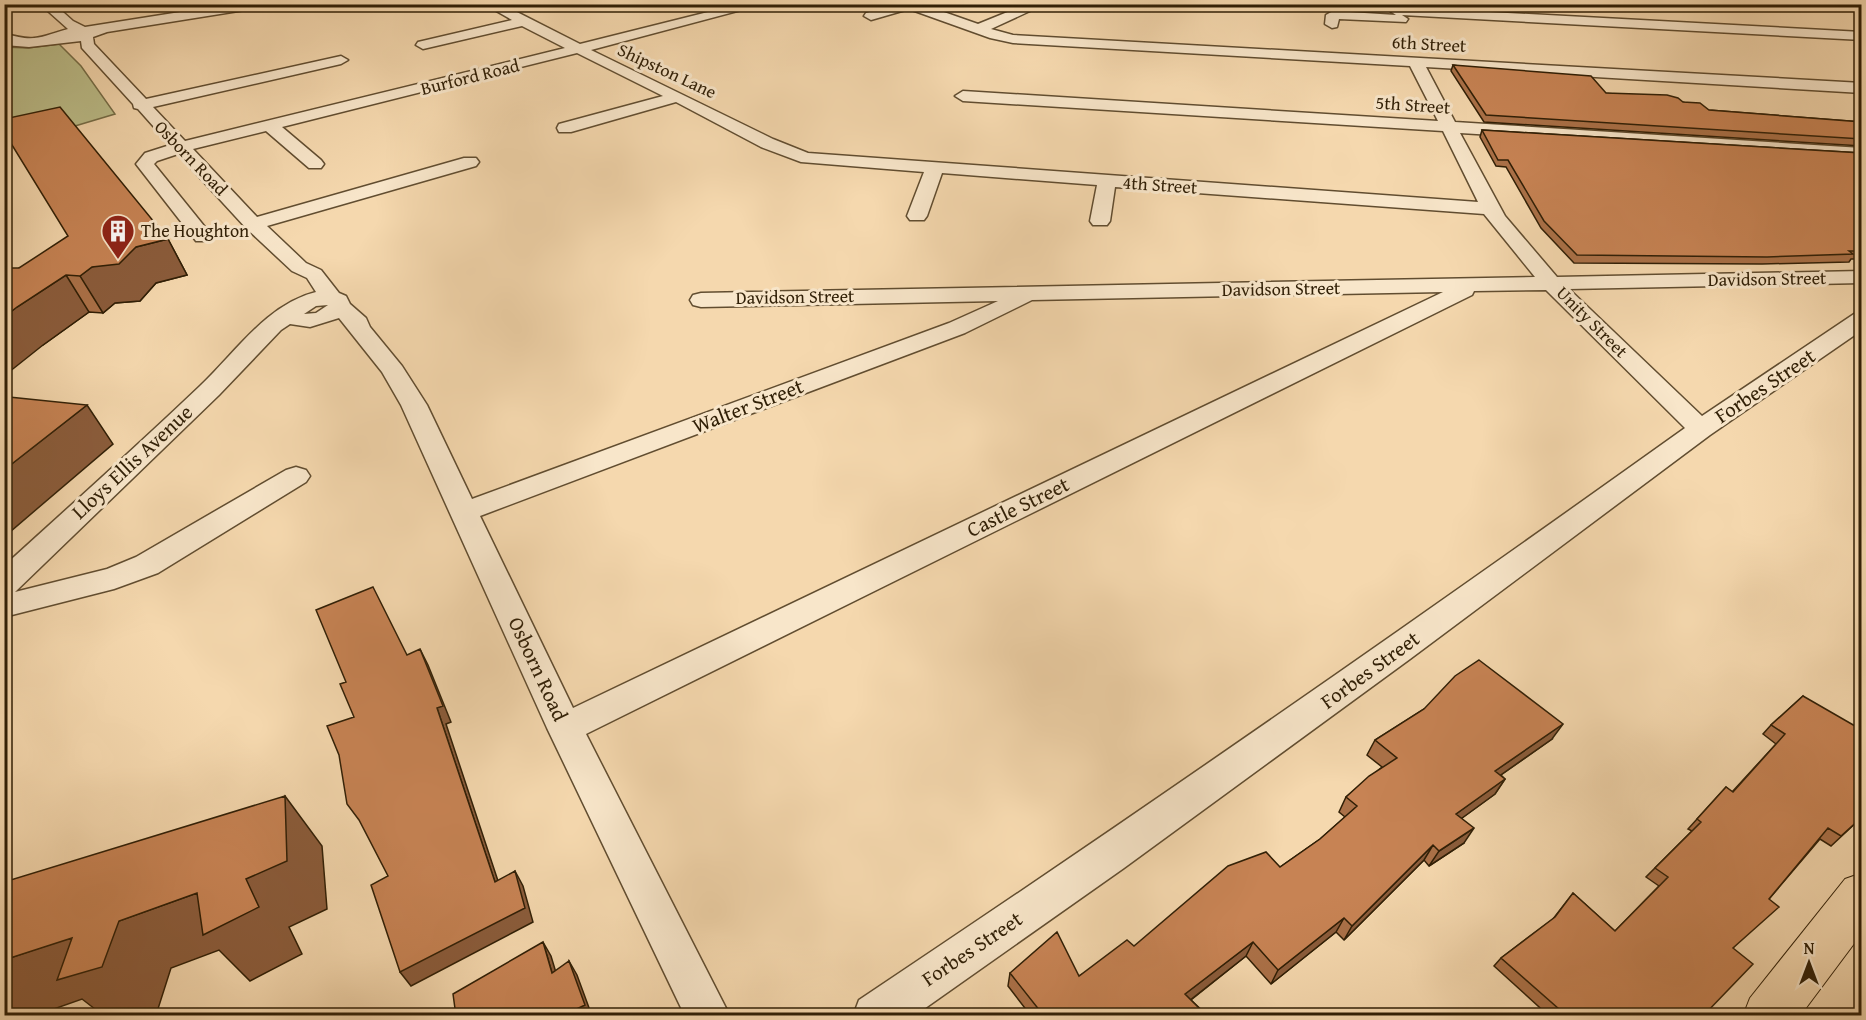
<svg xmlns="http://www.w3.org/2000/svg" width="1866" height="1020" font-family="'Gentium Book Plus',serif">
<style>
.green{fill:#bcbe8a;stroke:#766e48;stroke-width:1.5}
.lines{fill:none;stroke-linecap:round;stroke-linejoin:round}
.minor-casing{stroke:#614d30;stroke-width:3}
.major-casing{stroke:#301f06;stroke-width:2}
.minor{fill:#f8e6ca;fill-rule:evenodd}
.major{fill:#f5d8ae;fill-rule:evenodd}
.wall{fill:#ab7148;stroke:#301f06;stroke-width:1.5}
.shaded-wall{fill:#8b5c3b;stroke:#301f06;stroke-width:1.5}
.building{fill:#c78354;stroke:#301f06;stroke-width:1.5}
.labels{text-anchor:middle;stroke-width:6;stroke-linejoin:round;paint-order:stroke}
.far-street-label{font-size:18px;fill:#301f06;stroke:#f8e6ca}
.far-poi-label{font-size:18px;fill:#301f06;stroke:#f8e6ca;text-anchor:start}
.street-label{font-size:21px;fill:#301f06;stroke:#f8e6ca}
</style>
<rect width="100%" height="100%" fill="#f5d8ae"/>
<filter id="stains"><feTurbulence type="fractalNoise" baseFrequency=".00333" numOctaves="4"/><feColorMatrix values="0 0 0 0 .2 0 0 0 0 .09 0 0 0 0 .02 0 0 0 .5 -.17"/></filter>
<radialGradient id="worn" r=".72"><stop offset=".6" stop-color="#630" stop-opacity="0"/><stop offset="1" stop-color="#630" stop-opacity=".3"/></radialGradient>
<path class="green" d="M59,44L81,66L115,114L5,147L4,47L28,48Z"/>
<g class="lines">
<defs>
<path id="minor" d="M40,4H54L73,21L85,27L231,4H264L258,8L107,32L93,37L94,44L146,99L341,56L348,60L341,64L153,107L185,141L565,48L522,26L423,49L416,45L418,42L512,20L484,4H501L580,44L740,4H764L591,50L773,139L808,153L1478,202L1443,131L963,101L955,96L963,91L1438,121L1410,66L1013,43L990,38L909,9L871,20L864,16L866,13L897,4H921L978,24L1027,4H1045L991,29L1013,35L1862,83V93L1426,67L1455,122L1862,148V158L1460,133L1505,216L1557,277L1862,271V283L1569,289L1702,416L1854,314L1862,312V330L1710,435L1410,659L1124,868L914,1016H853L859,1000C1138,814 1412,623 1685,428L1546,290L1474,291L1472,295L586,734L730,1016H685L547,728L401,405L382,372L339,318L310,327L290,324L281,330L219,395L15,592L107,569L136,557L286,470L296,467L306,470L310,476L306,482L158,573L114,589L4,617V566C70,506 136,447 200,386C235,353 267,304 316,292L307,278L292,271L246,228L178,154L157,161L154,164L213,237L210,241H196L136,164L145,153L170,145L138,109L134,108L133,104L82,48L81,41L29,47L4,45V33C34,43 40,37 68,29ZM577,53L663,96L559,124L557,128L559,132H571L676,102L761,147L801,162L924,172L907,216L910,220H924L927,216L942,173L1097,185L1090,221L1093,225H1107L1110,221L1115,187L1484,214L1535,277L701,293L693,295L690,300L693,305L701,307L998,301L949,323L472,499L427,405L402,366L370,327L366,318L350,304L346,296L339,293L321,270L306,263L267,226L476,166L479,162L476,158H464L257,217L193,149L266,131L309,168H321L324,164L321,160L282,127ZM1443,292L573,708L480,516L965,333L1032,300ZM328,305L316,313L304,314L316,306Z
M1397,7L1862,32V40L1402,15L1408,19L1406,22L1339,19L1337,27L1332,28L1325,24L1326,15L1333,11L1396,15L1390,11Z"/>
<path id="major" d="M1862,873V933L1800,1016H1743L1750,998L1845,879Z"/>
</defs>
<use href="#minor" class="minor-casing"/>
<use href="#major" class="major-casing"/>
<use href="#minor" class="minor"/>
<use href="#major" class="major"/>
</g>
<path class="wall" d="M1453,65L1606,93L1683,102L1709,110L1862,122V146L1484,122L1451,71Z
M1482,130L1862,153V259H1851L1849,262L1762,264L1574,263L1541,228L1506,167L1496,166L1480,137Z
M168,239L187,275L156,283L140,301L115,303L103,313L89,312L43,345L19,268Z
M1803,696L1862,817L1831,846L1820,839L1769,899L1733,948L1703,1016H1549L1494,966L1501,958L1553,919L1573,893L1615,931L1659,886L1646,877L1692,831L1688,829L1726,787L1732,792L1776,744L1763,734L1771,725Z
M1424,709L1552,739L1501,775L1505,779L1495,794L1462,818L1464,843L1429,866L1424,860L1344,940L1336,932L1271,984L1246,956L1191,1000L1208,1016H1031L1008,986L1010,973L1079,976L1280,867L1320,839L1345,817L1339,812L1346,797L1382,767L1367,755L1375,740Z"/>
<path class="shaded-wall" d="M168,239L187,275L156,283L140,301L115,303L103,313L80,276L92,267L136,247Z
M66,275L89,312L43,345L4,376V317L17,307Z
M87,405L113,444L4,537V470Z
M420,649L428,665L451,722L446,724L503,896L495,882L437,708Z
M1563,724L1552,739L1485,786L1495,771Z
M1505,779L1495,794L1447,829L1456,814Z
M285,796L322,846L327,909L289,927L302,954L250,981L219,950L171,968L157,1012L144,1016H104L82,999L34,1016H4V960L119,921L197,893L246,879Z
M1474,828L1464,843L1429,866L1439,851Z
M1433,845L1424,860L1344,940L1352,926Z
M515,871L523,886L533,922L411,986L400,972Z
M1344,918L1336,932L1271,984L1278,970Z
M543,942L551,956L560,986L552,973Z
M1253,942L1246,956L1180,1008L1185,994Z
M569,961L577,975L592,1016H562Z"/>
<path class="building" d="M1453,65L1591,76L1606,93L1667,95L1678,98L1683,102L1700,103L1709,110L1862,122V139L1486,115Z
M60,107L168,239L136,247L119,264L92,267L80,276L66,275L17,307L4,317V268H19L68,236L4,132V119Z
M1482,130L1862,153V251H1849L1853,254L1767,257L1577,255L1544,221L1508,160H1498Z
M4,392L9,397L87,405L4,470Z
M373,587L407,655L420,649L443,706L437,708L495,882L515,871L525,908L400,972L371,885L388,876L359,820L347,804L339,755L327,726L354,717L340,684L346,682L316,610Z
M1479,660L1563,724L1495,771L1505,779L1456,814L1474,828L1439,851L1433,845L1352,926L1344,918L1278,970L1253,942L1185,994L1207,1016H1044L1010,973L1057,932L1079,976L1127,940L1134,946L1228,866L1266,852L1280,867L1320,839L1357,806L1346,797L1369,776L1397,758L1375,740L1424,709L1455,676Z
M1803,696L1862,730V817L1841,836L1828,828L1769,899L1779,907L1733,948L1753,964L1703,1016H1567L1501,958L1555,917L1573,893L1615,931L1668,877L1655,868L1701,822L1697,819L1726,787L1733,792L1785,734L1771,725Z
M285,796L287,861L246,879L259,907L203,935L197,893L119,921L102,967L57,980L72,938L4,960V882Z
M543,942L552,973L569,961L585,1005L562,1016H456L453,994Z"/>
<defs>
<symbol id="building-pin" viewBox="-11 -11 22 30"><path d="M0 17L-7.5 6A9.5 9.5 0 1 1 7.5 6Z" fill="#8f2418" stroke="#f8e6ca"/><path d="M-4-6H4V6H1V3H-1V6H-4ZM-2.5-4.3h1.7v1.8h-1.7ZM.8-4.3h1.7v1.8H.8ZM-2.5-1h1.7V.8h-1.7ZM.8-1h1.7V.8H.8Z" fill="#fff"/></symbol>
</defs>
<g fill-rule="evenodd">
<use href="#building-pin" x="99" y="212" width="38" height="52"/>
</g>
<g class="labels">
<g class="far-street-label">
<text transform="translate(1429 44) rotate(3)" y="6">6th Street</text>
<text transform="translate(667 71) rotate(25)" y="6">Shipston Lane</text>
<text transform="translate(470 77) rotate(-14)" y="6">Burford Road</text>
<text transform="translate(1413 105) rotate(4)" y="6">5th Street</text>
<text transform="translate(191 158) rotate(46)" y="6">Osborn Road</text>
<text transform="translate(1160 185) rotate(4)" y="6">4th Street</text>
<text transform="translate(1767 279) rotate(-1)" y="6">Davidson Street</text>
<text transform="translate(1281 289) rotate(-1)" y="6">Davidson Street</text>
<text transform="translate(795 297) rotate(-1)" y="6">Davidson Street</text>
<text transform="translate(1592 322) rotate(45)" y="6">Unity Street</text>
</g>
<g class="far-poi-label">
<text x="141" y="237">The Houghton</text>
</g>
<g class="street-label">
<text transform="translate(1765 386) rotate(-34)" y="7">Forbes Street</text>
<text transform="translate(748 406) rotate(-21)" y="7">Walter Street</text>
<text transform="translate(132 462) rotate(-43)" y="7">Lloys Ellis Avenue</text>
<text transform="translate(1018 507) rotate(-26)" y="7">Castle Street</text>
<text transform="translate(538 669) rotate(65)" y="7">Osborn Road</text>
<text transform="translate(1370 670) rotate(-36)" y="7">Forbes Street</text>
<text transform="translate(972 949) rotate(-34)" y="7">Forbes Street</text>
</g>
</g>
<rect width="1866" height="1020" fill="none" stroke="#f5d8ae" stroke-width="24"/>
<rect x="6" y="6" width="1854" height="1008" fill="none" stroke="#301f06" stroke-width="3"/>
<rect x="12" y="12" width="1842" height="996" fill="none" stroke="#301f06" stroke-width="1.5"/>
<g transform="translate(1809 963)" stroke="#f8e6ca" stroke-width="4.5" paint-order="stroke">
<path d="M0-4.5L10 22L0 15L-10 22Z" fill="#301f06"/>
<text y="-9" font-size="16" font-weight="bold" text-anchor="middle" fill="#301f06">N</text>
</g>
<rect width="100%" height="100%" filter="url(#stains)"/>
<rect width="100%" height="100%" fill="url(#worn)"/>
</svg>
